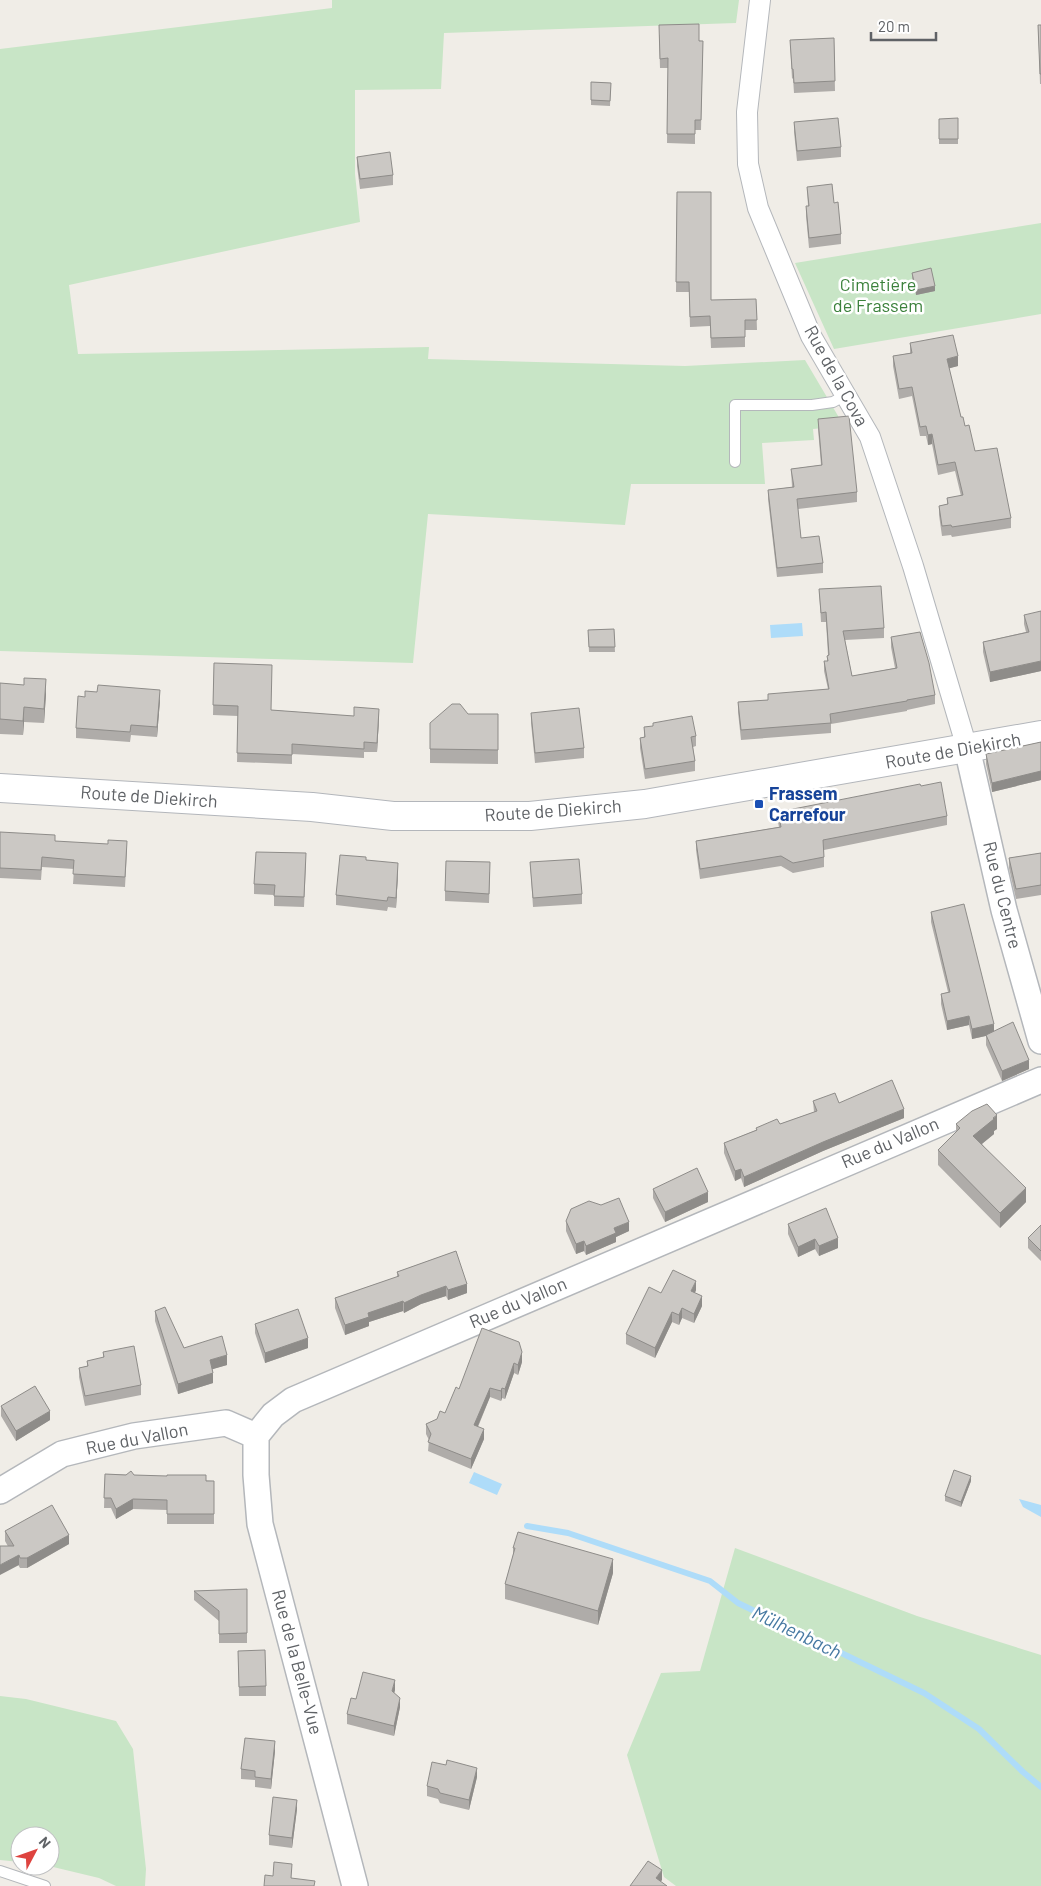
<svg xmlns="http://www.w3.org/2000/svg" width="1041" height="1886" font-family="Barlow,sans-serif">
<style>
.green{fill:#c8e5c6}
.water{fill:#aedcf9}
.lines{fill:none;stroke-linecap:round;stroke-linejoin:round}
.stream{stroke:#aedcf9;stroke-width:6}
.service-casing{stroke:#b4b7bb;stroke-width:12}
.minor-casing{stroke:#b4b7bb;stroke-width:22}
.tertiary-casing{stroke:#b4b7bb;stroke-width:28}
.secondary-casing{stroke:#b3b6bb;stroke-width:30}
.service{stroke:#fff;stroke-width:10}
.minor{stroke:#fff;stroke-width:20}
.tertiary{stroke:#fff;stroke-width:25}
.secondary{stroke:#fff;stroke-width:28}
.wall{fill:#afaca9}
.shaded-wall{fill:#8e8c89}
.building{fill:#cbc8c4;stroke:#8e8c89}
.transit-dot{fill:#1a4fb4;stroke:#fff;stroke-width:2}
.labels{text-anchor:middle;stroke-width:5;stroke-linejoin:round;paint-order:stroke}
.park-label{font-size:18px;fill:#3b813b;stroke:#fff}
.street-label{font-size:18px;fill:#5f6266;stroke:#fff}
.transit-label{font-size:18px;font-weight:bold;fill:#164399;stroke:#fff;text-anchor:start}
.water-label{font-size:19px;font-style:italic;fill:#4779a2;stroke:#fff}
</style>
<rect width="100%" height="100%" fill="#f0ede7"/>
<path class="green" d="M332,0H739L736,23L444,33L441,89L355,90V174L360,222L69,285L78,354L429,347L428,359L685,366L805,360L844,426L813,429L814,440L762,443L765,484H631L625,525L428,514L413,663L0,651V49L332,8Z
M1041,223V314L834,349L795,263Z
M735,1548L917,1616L1041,1655V1886H676L664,1877L627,1755L661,1673L700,1671Z
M0,1696L26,1699L116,1721L133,1749L146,1869L145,1886H116L99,1878L49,1866L50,1836H20V1862L0,1860Z"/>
<path class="water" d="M802,623L803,636L771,638L770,625Z
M474,1472L502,1484L497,1495L469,1483Z
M1019,1499L1041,1505V1517L1023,1507Z"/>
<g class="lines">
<path class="stream" d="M527,1526L568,1533L710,1581L738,1603L924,1693L979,1729L1023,1772L1041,1787"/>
<defs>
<path id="service" d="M735,462V405H812L833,402L846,395
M0,1871L45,1886"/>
<path id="minor" d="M760,0L747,112L748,164L758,208L811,336L870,437L913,566L967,748"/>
<path id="tertiary" d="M967,748L1004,910L1041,1041
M256,1436L273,1415L293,1400L1041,1080
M256,1436V1475L260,1524L355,1886
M0,1491L62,1454L134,1436L226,1423L256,1436"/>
<path id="secondary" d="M0,788L312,807L393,816H530L645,804L1041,735"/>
</defs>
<use href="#service" class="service-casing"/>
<use href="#minor" class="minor-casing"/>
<use href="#tertiary" class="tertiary-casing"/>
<use href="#secondary" class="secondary-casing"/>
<use href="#service" class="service"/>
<use href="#minor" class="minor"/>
<use href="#tertiary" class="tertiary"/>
<use href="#secondary" class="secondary"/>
</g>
<path class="wall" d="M1038,25H1041V84H1040Z
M659,35L703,41L701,130H695V144L667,143L668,68H660Z
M834,38L835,91L794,93L793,78L792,79L790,40Z
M591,82L611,83L610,106L591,105Z
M939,119L958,139V144H939Z
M794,122L841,147V157L797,161L794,132Z
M357,157L393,175V185L360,189L357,166Z
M807,187L834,203L841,234V244L809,248L806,216V206H808Z
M677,192L711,300L756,299L757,330H745V347L711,348L710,326L690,327L689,292H676Z
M912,273L935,291L916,295L912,278Z
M910,343L958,366L949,368L961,417L965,426L975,451L1011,518V528L952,537L951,535L942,536L939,515V506L947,504V498L961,496L955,471L938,475L932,444L928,445L926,436H920L912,396L899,399L893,366V356L910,353Z
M818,419L857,492V502L798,509L801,538L823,563V573L777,577L768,499V490L792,487L791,469L821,465L818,429Z
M819,589L884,628V638L845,640L852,676L895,668L891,647V637L935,695V704L907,710V711L831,724V733L741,740L738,712V702L768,700L828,689L824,671V661H827V656L828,655L826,622H821Z
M1024,615L1041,671L990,682L983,652V642L1026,632L1024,624Z
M614,629L615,652H589L588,630Z
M214,663L271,710L379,718L377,752H364V758L292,754V764L237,762L238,716L213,715Z
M0,683L46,694L44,723L24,722L23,735L0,734Z
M85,697L160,700L157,737L131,735L130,742L76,738V728Z
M531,713L584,748V758L535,763L531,723Z
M468,714H498V764L430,763V723Z
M644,727L696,736V746L693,747L695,761V771L645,779L640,748V738L644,737Z
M1041,742V780L992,792L986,764V754Z
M778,812L947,816V825L824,850V867L793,873L781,866L700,879L696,850V841L779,827L778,822Z
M0,832L55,841L127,851L125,887L73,884L74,869L42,867L41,880L0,878Z
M1041,853V895L1016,899L1009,868V858Z
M366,860L398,873L396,908L388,907L387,911L336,905V895Z
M530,862L582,894V904L533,907Z
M306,863L304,907L274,906V895L254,894V884Z
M490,872L489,903L445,901V891Z
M931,912L994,1031L1029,1069L1002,1081L986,1045V1036L972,1039L969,1025L947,1030L941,1004V994L948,992L931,922Z
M813,1101L839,1103L904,1118L823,1151L744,1187L741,1178L735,1181L724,1153V1143L756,1130V1128L780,1124L814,1112Z
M956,1124L997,1129L994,1131V1134L982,1144L1026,1202L1000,1228L938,1165V1150L956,1132Z
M653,1189L708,1202L665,1222L653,1198Z
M566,1221L629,1231L616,1237V1242L586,1255L584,1251L576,1254L566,1231Z
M788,1224L838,1248L819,1256L815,1249L798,1257L788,1234Z
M1041,1225V1261L1028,1248V1238Z
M456,1251L467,1293L448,1300L446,1296L421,1304L404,1313L403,1311L369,1322V1326L345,1335L335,1308V1298L397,1277V1272Z
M696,1290L695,1293L702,1306L694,1323L682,1318L679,1325L672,1322L655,1358L626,1344V1334L661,1293Z
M155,1311L184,1348L227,1365L212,1369L213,1383L178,1394L155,1321Z
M255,1324L308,1348L265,1363L255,1333Z
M519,1342L522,1362L518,1375L514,1373L505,1399L502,1398L501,1401L490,1397L478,1427L484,1439L471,1469L428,1451L429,1440L426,1434V1424L437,1419L445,1413L459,1389Z
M103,1352L141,1385V1395L85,1406L79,1377V1368L87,1366V1361L103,1358Z
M1,1406L50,1420L16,1441L1,1416Z
M105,1474L134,1475L214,1481V1524H167V1510L133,1509L116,1519L111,1508H104Z
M971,1481L961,1507L945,1501V1496Z
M5,1531L69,1544L27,1568H20L5,1541Z
M513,1548L613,1573L598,1625L505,1599V1584L513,1555Z
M247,1589V1643H219V1621L194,1600V1591Z
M238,1651L266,1686V1696H239Z
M395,1690L394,1693L400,1707L394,1736L347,1724V1714L356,1699Z
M275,1751L271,1789L255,1787V1780L241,1779V1769Z
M477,1777L469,1810L440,1803L438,1799L427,1796V1786Z
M297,1809L292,1848L269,1845V1835Z"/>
<path class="shaded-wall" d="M935,286V291L916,295V290Z
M958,356V366L947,369V359Z
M932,434V444L928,445V435Z
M1041,661V671L990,682V672Z
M46,679V694L44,723V709Z
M160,690V700L157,737V727Z
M24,707V722L23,735V721Z
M379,709V718L377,752V743Z
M1041,771V780L992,792V783Z
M398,863V873L396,908V898Z
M969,1016V1025L947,1030V1021Z
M994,1024V1034L972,1039V1029Z
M1029,1060V1069L1002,1081V1071Z
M904,1109V1118L823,1151L744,1187V1177L823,1142Z
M997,1115V1129L994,1131V1134L973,1151V1136Z
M741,1169V1178L735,1181V1171Z
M1026,1188V1202L1000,1228V1213Z
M708,1192V1202L665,1222V1212Z
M629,1222V1231L616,1237V1242L586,1255V1246L614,1228Z
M838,1238V1248L819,1256V1246Z
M815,1239V1249L798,1257V1247Z
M584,1241V1251L576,1254V1244Z
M696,1281V1290L691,1301V1291Z
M467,1284V1293L448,1300V1290Z
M446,1286V1296L421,1304L404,1313V1303L421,1295Z
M702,1296V1306L694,1323V1314Z
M403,1301V1311L369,1322V1326L345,1335V1325L368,1313Z
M682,1308V1318L679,1325V1315Z
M672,1312V1322L655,1358V1348Z
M308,1338V1348L265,1363V1353Z
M522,1352V1362L518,1375V1365Z
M227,1355V1365L210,1370V1360Z
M514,1363V1373L505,1399V1389Z
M213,1373V1383L178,1394V1384Z
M490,1388V1397L474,1435V1425Z
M502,1388V1398L501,1401V1391Z
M50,1411V1420L16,1441V1431Z
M484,1429V1439L471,1469V1459Z
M971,1476V1481L961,1507V1502Z
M133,1499V1509L116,1519V1509Z
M69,1535V1544L27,1568V1558Z
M19,1555V1565L0,1575V1565Z
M613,1559V1573L598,1625V1611Z
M395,1680V1690L392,1701V1691Z
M400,1698V1707L394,1736V1726Z
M275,1741V1751L271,1789V1779Z
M477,1768V1777L469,1810V1800Z
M297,1800V1809L292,1848V1838Z
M662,1870V1880L658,1886L656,1878Z"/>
<path class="building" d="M699,24V41H703L701,120H695V134H667L668,58L660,59L659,25Z
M1038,25H1041V74H1040Z
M834,38L835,81L794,83L793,69H792L790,40Z
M591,82L611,83L610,101L591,100Z
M838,118L841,147L797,151L794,122Z
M958,118V139H939V119Z
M390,152L393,175L360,179L357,157Z
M832,184L834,203L838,202L841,234L809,238L806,206H809L807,187Z
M677,192H711V300L756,299L757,320H745V337L711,338L710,316L690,317L689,282H676Z
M931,268L935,286L916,290L912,273Z
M953,335L958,356L947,359L961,417H963L965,426L969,425L975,451L997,448L1011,518L952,527L951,525L942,526L939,506L948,504L947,498L963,495L955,462L938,465L932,434L928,435L926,426L920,427L912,387L899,389L893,356L912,353L910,343Z
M849,416L857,492L797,499L801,538L819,536L823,563L777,568L768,490L794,487L791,469L822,465L818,419Z
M881,586L884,628L843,631L852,676L897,668L891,637L920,632L929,663L935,695L907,700V701L830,714L831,723L741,730L738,702L768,700V694L829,689L824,661H828L827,656L829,655L826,612L821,613L819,589Z
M1041,611V661L990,672L983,642L1029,632L1024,615Z
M614,629L615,647H589L588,630Z
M214,663L272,665L271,710L354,716V707L379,709L377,743L364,742V749L292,744V755L237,753L238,706L213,705Z
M24,678L46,679L44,709L24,707L23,721L0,719V683L24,685Z
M98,685L160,690L157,727L131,725L130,732L76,728L78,696L85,697V691L97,692Z
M452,704H460L468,714H498V750L430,749V723Z
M579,708L584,748L535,753L531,713Z
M692,716L696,736L691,737L695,761L645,769L640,738L645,737L644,727L653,726V723Z
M1041,742V771L992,783L986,754Z
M941,782L947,816L823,840L824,857L793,863L781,856L700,869L696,841L781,827L778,812L920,784L921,786Z
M0,832L55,835V841L108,844V840L127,841L125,877L73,874L74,860L42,857L41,870L0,868Z
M256,852L306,853L304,897L274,896L275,885L254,884Z
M1041,853V885L1016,889L1009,858Z
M340,855L366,857V860L398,863L396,898L388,897L387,901L336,895Z
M579,859L582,894L533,898L530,862Z
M446,861L490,862L489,894L445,891Z
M964,904L994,1024L972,1029L969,1016L947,1021L941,994L950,992L931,912Z
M1013,1022L1029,1060L1002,1071L986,1035Z
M892,1080L904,1109L823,1142L744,1177L741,1169L735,1171L724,1143L757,1130L756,1128L777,1119L780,1124L817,1111L813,1101L835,1093L839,1103Z
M987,1104L997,1115L993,1118L994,1119L973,1136L1026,1188L1000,1213L938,1150L960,1128L956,1124L972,1111Z
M697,1168L708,1192L665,1212L653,1189Z
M619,1198L629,1222L614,1228L616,1233L586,1246L584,1241L576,1244L566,1221L571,1209L589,1201L601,1205Z
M826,1208L838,1238L819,1246L815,1239L798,1247L788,1224Z
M1041,1225V1251L1028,1238Z
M456,1251L467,1284L448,1290L446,1286L421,1295L404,1303L403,1301L368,1313L369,1317L345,1325L335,1298L399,1276L397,1272Z
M673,1270L696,1281L691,1291L702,1296L694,1314L682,1308L679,1315L672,1312L655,1348L626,1334L649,1287L661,1293Z
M165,1307L184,1348L222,1336L227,1355L210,1360L213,1373L178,1384L155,1311Z
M298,1309L308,1338L265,1353L255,1324Z
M482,1328L519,1342L522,1352L518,1365L514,1363L505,1389L502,1388L501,1391L490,1388L474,1425L484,1429L471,1459L428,1442L431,1434L426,1424L437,1419L440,1411L445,1413L456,1387L459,1389Z
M134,1346L141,1385L85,1396L79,1368L88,1366L87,1361L104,1357L103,1352Z
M35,1386L50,1411L16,1431L1,1406Z
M954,1470L971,1476L961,1502L945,1496Z
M131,1471L134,1475L167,1476V1475H206V1481H214V1514H167V1500L133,1499L116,1509L111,1498H104L105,1474L126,1475Z
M52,1505L69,1535L27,1558H20L19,1555L0,1565V1546H14L5,1531Z
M518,1532L613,1559L598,1611L505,1584L515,1548H513Z
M247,1589V1633L219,1634V1611L194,1591Z
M265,1650L266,1686L239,1687L238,1651Z
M363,1672L395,1680L392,1691L400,1698L394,1726L347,1714L351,1698L356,1699Z
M245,1738L275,1741L271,1779L255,1777V1771L241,1769Z
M447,1760L477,1768L469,1800L440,1793L438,1789L427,1786L432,1762L446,1765Z
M273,1797L297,1800L292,1838L269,1835Z
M648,1861L662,1870L656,1878L667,1886H630Z
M274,1862L292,1864L291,1878L315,1881L314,1886H264L265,1875L273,1876Z"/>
<rect class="transit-dot" x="754" y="799" width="10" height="10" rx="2.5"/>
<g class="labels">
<g class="park-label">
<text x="878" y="291">Cimetière<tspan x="878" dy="21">de Frassem</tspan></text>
</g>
<g class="street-label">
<text transform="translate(836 376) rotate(61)" y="6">Rue de la Cova</text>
<text transform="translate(953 751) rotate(-10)" y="6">Route de Diekirch</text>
<text transform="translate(149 797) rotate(4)" y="6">Route de Diekirch</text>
<text transform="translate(553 811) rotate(-4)" y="6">Route de Diekirch</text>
<text transform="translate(1002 895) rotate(76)" y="6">Rue du Centre</text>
<text transform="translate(890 1143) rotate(-23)" y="6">Rue du Vallon</text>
<text transform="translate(518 1303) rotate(-23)" y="6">Rue du Vallon</text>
<text transform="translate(137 1439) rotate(-11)" y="6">Rue du Vallon</text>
<text transform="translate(297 1662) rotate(75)" y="6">Rue de la Belle-Vue</text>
</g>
<g class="transit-label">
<text x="769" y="800">Frassem<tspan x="769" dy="21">Carrefour</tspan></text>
</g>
<g class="water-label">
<text transform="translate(797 1632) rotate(26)" y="7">Mülhenbach</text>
</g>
</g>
<g transform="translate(35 1851) rotate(49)"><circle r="24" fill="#ffffff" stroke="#bfc0c2"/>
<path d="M0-4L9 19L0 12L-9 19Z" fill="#de433f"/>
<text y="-8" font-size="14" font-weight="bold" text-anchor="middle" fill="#5f6266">N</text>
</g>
<path d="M871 32v8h65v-8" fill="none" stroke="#5f6266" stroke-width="2.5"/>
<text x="878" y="32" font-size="15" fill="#5f6266" stroke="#ffffff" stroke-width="4" paint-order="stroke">20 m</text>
</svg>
